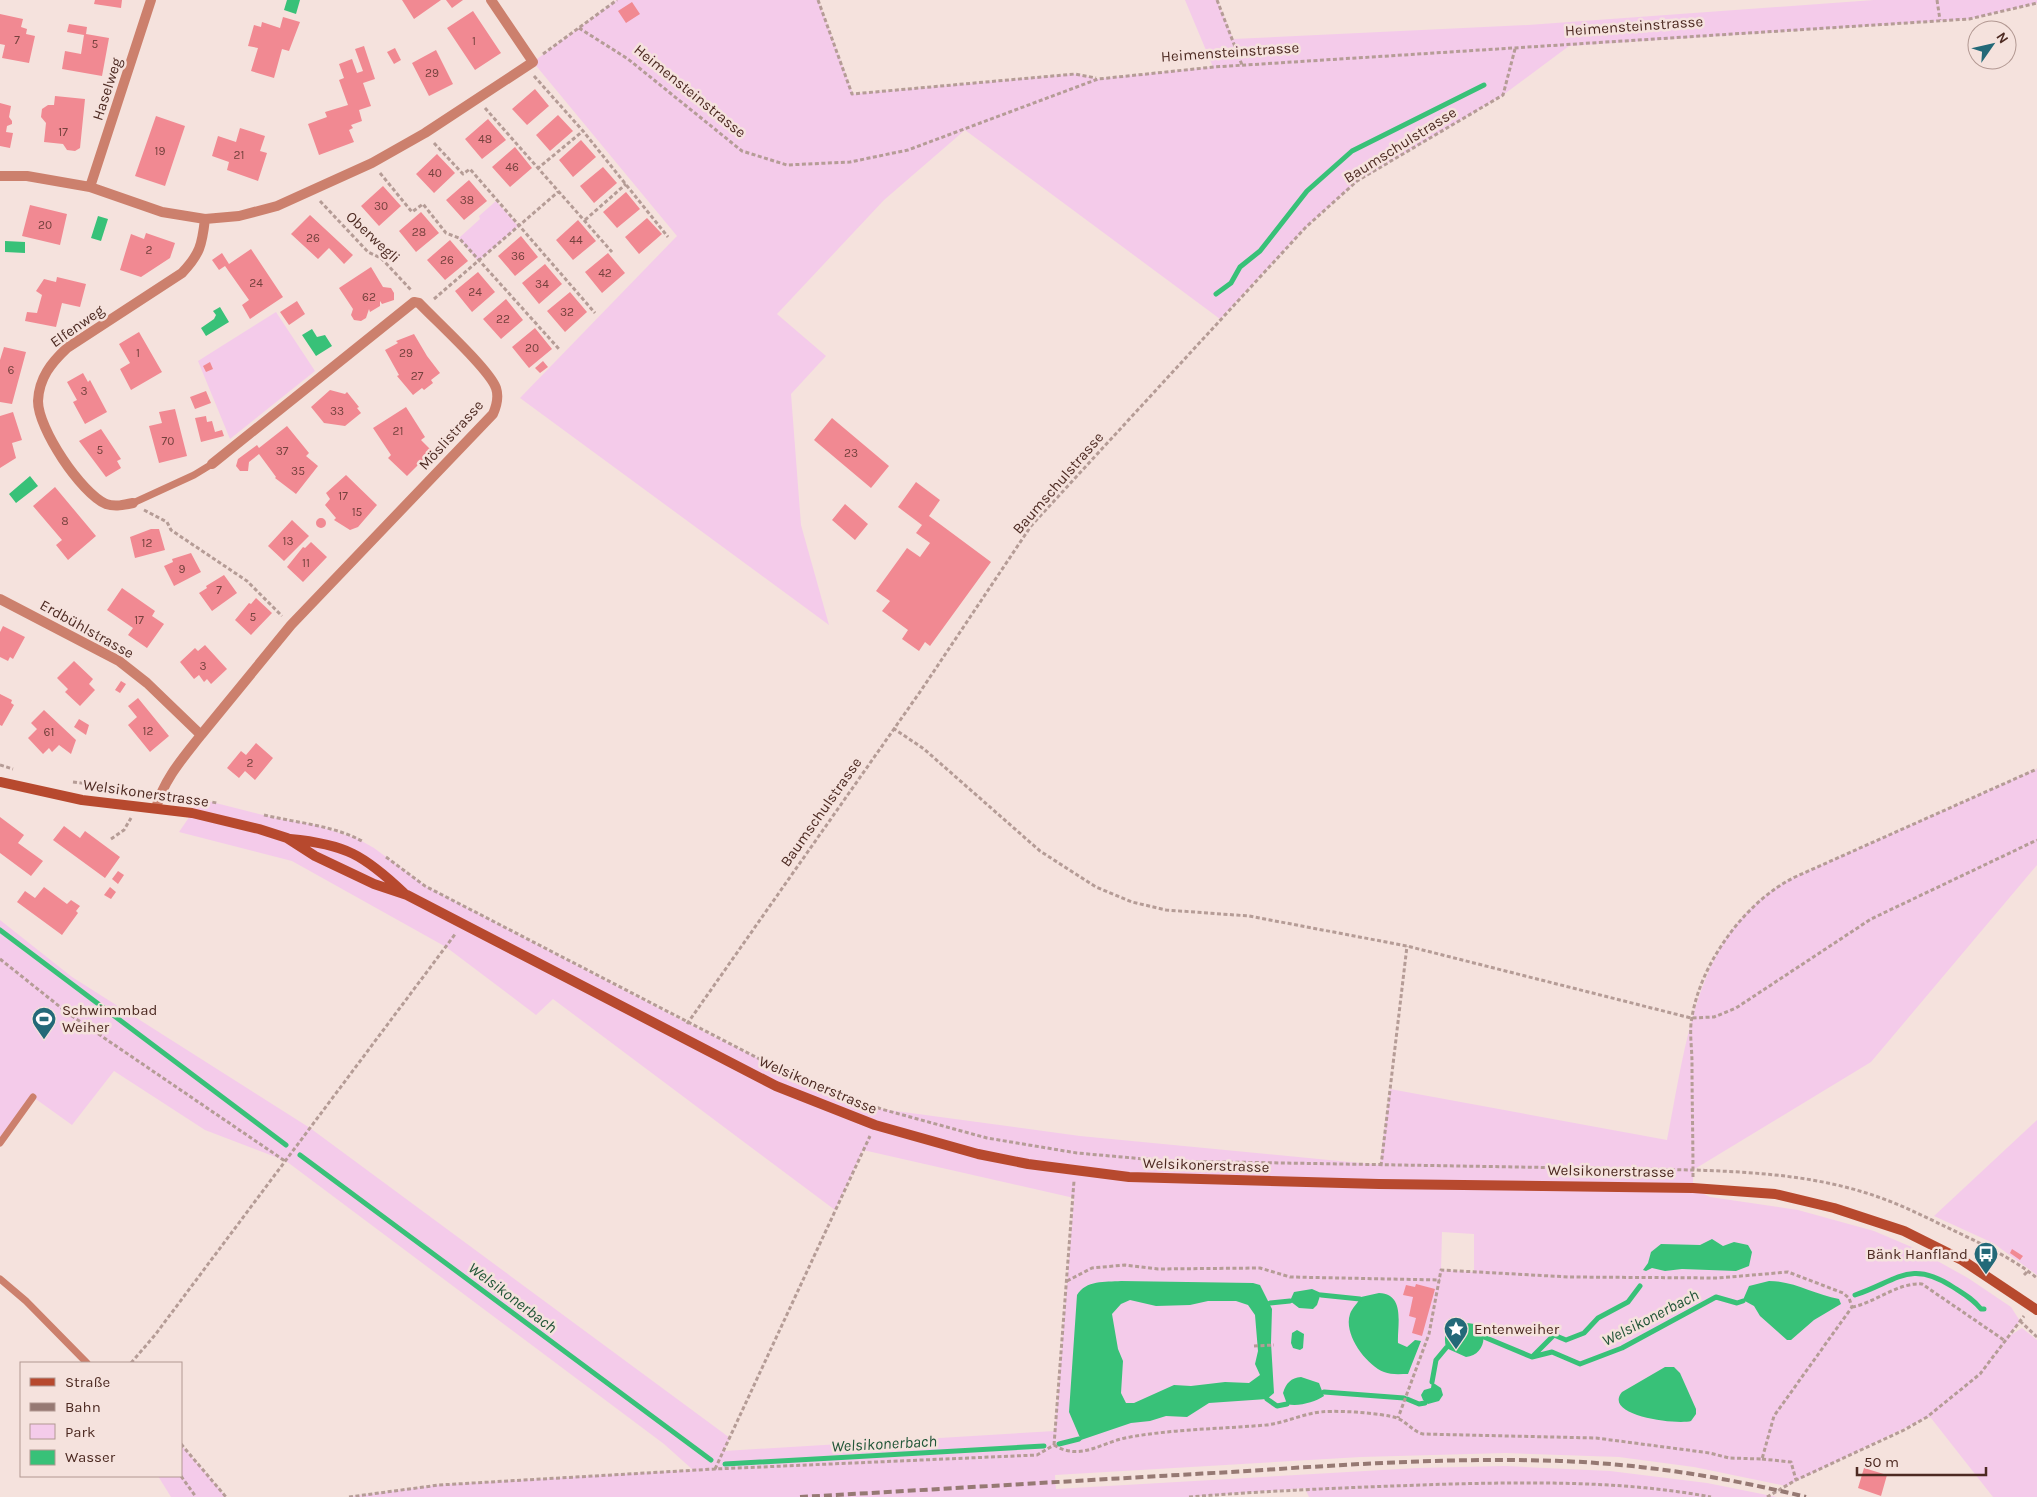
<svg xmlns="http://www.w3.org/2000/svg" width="2037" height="1497" font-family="Karla,sans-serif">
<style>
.green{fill:#f4cbea;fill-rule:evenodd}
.water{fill:#38c178;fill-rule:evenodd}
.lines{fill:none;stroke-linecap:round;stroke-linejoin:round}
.stream{stroke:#38c178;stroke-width:5}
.building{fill:#f18992}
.path{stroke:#b59c96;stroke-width:3;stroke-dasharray:4 2.5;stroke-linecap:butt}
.service{stroke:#cc806d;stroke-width:7}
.minor{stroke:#cc806d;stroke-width:10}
.secondary{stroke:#b7492e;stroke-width:10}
.rail{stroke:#967973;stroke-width:4;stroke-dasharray:8 4;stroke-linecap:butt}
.labels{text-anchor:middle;stroke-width:5;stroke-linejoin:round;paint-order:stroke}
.number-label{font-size:12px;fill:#76423e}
.street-label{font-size:15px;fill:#4d2a22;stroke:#f5e2dd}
.poi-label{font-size:15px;fill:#4d2a22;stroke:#f5e2dd;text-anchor:start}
.water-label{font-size:16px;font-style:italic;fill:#215537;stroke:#f5e2dd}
</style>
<rect width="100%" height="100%" fill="#f5e2dd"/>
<path class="green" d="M617,0H818L853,94L1075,74L1098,79L1213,67L1185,0H1217L1233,39L1528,25L1874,0H2037V3L1969,19L1569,46L1503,95L1357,181L1306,227L1220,319L965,130L884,200L777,314L826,356L791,394L801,525L829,625L520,398L677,236L533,62Z
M496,201L518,226L478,261L459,238L480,219L479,216Z
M276,312L315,371L230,439L198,361Z
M2037,769V865L1871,1062L1693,1170V1188L1710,1197L1798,1210L1874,1231L1914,1248L1968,1278L2011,1307L2020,1321L2006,1338L2022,1328L2037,1340V1497H1993L1931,1418L1927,1417L1786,1486L1694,1467L1619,1457L1506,1453L1361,1457L1055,1475L1056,1489L1417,1468L1505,1466L1610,1471L1707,1483L1777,1497H1309L1305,1488L1189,1497H349L439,1485L693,1470L664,1444L286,1161L205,1130L114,1071L72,1125L33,1097L0,1143V920L72,977L310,1128L730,1438L724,1451L1055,1431L1074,1198L863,1150L835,1210L553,999L536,1015L446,947L292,861L179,832L192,813L196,798L279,819L315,825L358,839L374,848L425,886L687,1023L777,1068L881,1109L1080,1136L1380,1165L1390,1089L1667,1140C1686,1045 1696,925 1795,877ZM1442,1232L1474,1234V1272L1441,1270Z
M2037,1120V1275L1993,1243L1934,1216Z
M181,1444L182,1446L226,1497H171L158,1476H181Z"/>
<path class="water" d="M287,0H300L296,14L284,10Z
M98,216L108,219L101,241L91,238Z
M5,241L25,242V253L5,252Z
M220,307L229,322L206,336L201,328L214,319L216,315L213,311Z
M312,329L317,337L325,335L332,346L316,356L302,335Z
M30,476L38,486L16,503L9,494Z
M1712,1239L1723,1246L1734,1242L1748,1245L1752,1252L1749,1266L1736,1271L1682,1269L1665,1271L1652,1268L1646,1271L1643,1270L1648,1263L1651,1252L1661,1244L1700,1245Z
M1121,1281L1253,1283L1260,1285L1272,1309L1271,1343L1274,1393L1267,1399L1209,1403L1187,1417L1166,1416L1150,1421L1131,1423L1081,1440L1069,1412L1077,1295C1086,1280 1105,1282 1121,1281ZM1130,1300L1156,1306L1190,1305L1208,1301H1236L1248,1305L1255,1315L1258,1351L1255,1364L1260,1375L1249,1383L1225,1382L1191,1386L1174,1385L1134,1403H1126L1121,1393L1123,1361L1118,1349L1112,1314L1121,1304Z
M1769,1281C1794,1281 1815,1295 1839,1299L1841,1304L1814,1320L1791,1340H1787L1760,1316L1754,1306L1743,1300L1749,1286Z
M1312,1289L1321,1293L1317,1305L1313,1309L1299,1308L1290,1301L1294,1292Z
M1379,1293C1406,1294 1397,1326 1398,1343L1407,1347L1415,1340L1421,1341L1408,1374C1400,1374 1391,1375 1384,1372C1366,1365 1343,1334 1350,1314C1352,1308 1358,1303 1361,1297Z
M1476,1324C1490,1334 1483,1356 1466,1357L1446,1348C1441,1323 1454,1321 1476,1324Z
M1297,1330L1304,1334L1303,1348L1300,1350L1293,1348L1291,1343L1292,1333Z
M1665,1367H1674L1680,1373L1696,1409V1414L1691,1421C1677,1425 1602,1416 1622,1392Z
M1301,1377L1319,1383L1324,1396C1315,1402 1298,1407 1287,1404L1283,1393C1286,1383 1291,1378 1301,1377Z
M1432,1382L1441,1388L1443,1395L1439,1401L1428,1404L1423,1400L1421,1395L1424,1390L1431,1388Z"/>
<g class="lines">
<path class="stream" d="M1216,294L1231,283L1240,267L1260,251L1307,191L1352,151L1484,85
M0,930L286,1145
M300,1155L711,1460
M1321,1295L1360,1299
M1855,1295C1897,1281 1910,1259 1953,1287C1964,1294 1973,1299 1981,1309H1984
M1270,1303L1290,1301
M1484,1337L1532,1357L1552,1352L1580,1364L1622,1348L1716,1297L1737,1303L1743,1301
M1533,1356L1554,1335L1566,1340L1584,1333L1598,1318L1628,1302L1640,1286
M1432,1382L1436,1360L1446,1348
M1324,1392L1404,1398
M1267,1399L1277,1406L1287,1404
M1407,1399L1419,1404L1425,1403
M1059,1444L1079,1439
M725,1464L1044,1446"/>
</g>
<path class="building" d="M95,0H122L121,8L94,4Z
M402,0H441L414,19Z
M446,0H463L452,8Z
M632,2L640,14L626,23L618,11Z
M473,11L501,53L475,70L447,28Z
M0,14L23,19L21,27L27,29L26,34L35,36L29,63L2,58L5,45L0,44Z
M283,17L300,22L289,51L282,49L274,78L251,71L258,48L248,46L254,25L261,27L262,22L280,28Z
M69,24L87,27L86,34L109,38L102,76L62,69L65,51L81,54L84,35L67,32Z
M364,46L375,79L363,83L371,106L359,110L362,121L351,125L353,128L349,130L354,142L319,155L308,124L327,117L325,112L348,105L339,80L344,78L339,64L352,59L357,73L363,71L355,49Z
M395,48L401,60L394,64L387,52Z
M436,50L453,84L429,96L412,63Z
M535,89L549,106L527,125L512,109Z
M55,96L85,99L80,148L75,151L67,150L63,144L44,142L46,123L41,117L42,109L48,105H54Z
M0,103L11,106L9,117L12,121V124L7,126L6,132L13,133L10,148L0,146Z
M558,115L573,131L550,151L536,135Z
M156,116L185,126L165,186L135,176Z
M488,119L506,140L482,159L465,139Z
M240,128L265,136L260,151L267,153L258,181L227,170L229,162L212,156L218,136L236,142Z
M581,140L596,157L573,177L559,160Z
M515,147L532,168L510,187L492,167Z
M437,154L455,173L434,193L416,174Z
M603,167L617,183L594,203L580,186Z
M469,180L487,201L464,220L446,200Z
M383,186L401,206L379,226L361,206Z
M626,192L640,209L617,228L603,212Z
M30,205L67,214L60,245L22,236Z
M421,212L439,233L416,252L399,231Z
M310,215L353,255L344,264L329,248L318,259L291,234Z
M647,218L662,234L639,254L625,237Z
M578,220L596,241L573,260L556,240Z
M146,233L175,243L170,258L141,277L120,270L131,234L144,239Z
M521,236L538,257L515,276L498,256Z
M450,240L468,261L445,280L427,260Z
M251,249L283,297L250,319L242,305L249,300L225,266L219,270L212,260L222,253L229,264Z
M608,253L625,273L602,293L585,272Z
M545,264L562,284L539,304L522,283Z
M371,267L383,287L391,288L394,293V300L382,304L380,301V306L370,312L369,309L366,318L361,321L354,320L351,315L353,309L339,288Z
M478,272L495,292L472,312L455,291Z
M57,277L86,284L80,307L62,303L56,327L25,321L27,312L37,313L42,295L36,291L44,279L56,282Z
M570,292L587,312L565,332L547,311Z
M506,299L523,320L501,339L483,319Z
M297,301L305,314L289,325L280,312Z
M535,328L552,349L529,368L512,347Z
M139,332L162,372L131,390L120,369L130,363L119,344Z
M414,334L427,356L440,373L431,380L433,383L424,390L422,388L413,395L397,376L399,375L385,350L398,343L396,341Z
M4,347L26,352L12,404L0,402V360Z
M543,361L548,367L540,373L535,368Z
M210,362L213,369L206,372L203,366Z
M83,373L88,382L90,380L107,412L85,424L73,402L77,400L67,382Z
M330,390L345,394L347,392L359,407L357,408L361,413L345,426L324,423L311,407Z
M206,391L211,403L195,409L190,397Z
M406,407L425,437L421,440L432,451L407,476L388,458L391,455L373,428Z
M175,409L187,456L159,463L149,426L162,423L159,412Z
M13,412L22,440L12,443L16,458L0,468V416Z
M206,416L207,422L212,421L215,432L222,430L224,436L201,442L195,418Z
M832,418L889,466L871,488L814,440Z
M287,426L309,453L306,456L318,466L296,494L275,478L276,477L259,454L249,462L248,471H240L236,466L238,459L257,445L259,448Z
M101,429L121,459L117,461L121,468L106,477L79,441Z
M346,475L377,505L358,527L350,530L334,520L336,518L325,505L330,499L326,493Z
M916,482L940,500L929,516L991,562L930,646L925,642L919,651L902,639L908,630L882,611L890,601L876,591L907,548L920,557L930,543L916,533L922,525L898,507Z
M55,487L96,536L68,560L56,545L62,540L33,506Z
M845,504L868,524L855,540L832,520Z
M316 523a5 5 0 1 1 10 0a5 5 0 1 1-10 0Z
M292,520L309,536L284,561L268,546Z
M151,529H159L165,550L135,558L130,537Z
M311,542L327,557L303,582L287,567L303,547L305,548Z
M191,553L201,572L174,586L164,566L173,562L172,559Z
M224,575L237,593L212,611L199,593L207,588L206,586Z
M122,588L155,611L152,616L164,624L147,648L128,635L133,628L107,610Z
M256,598L272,613L251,635L235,620L249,603L251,604Z
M3,626L25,637L13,659L10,657L8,661L0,657V632Z
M205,645L227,669L211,684L207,679L204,682L199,675L194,679L180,662L195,648L198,651Z
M74,661L93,679L89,684L95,690L80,706L65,692L68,689L57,678Z
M121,681L126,684L120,693L115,690Z
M0,694L12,700L11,703L14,705L2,726L0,725Z
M138,698L169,736L150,752L128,725L137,717L128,706Z
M44,710L76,740L71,754L59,745L52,752L49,748L43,754L28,738L37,729L31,723Z
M79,719L89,725L86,735L74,727Z
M256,743L273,758L255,780L245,771L239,778L227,768L241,751L246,755Z
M0,817L24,835L18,843L43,861L31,876L0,853Z
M64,826L80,838L85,831L120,857L105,878L53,840Z
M118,871L124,875L118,884L112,879Z
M44,887L67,904L71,900L80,906L76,911L78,913L62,935L17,902L25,891L35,898Z
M110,887L116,892L111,899L104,895Z
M2012,1249L2023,1256L2020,1260L2010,1253Z
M1416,1284L1435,1289L1422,1336L1412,1333L1416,1318L1409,1316L1413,1297L1403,1295L1406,1285L1415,1287Z
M1864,1468L1887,1475L1881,1496L1858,1488Z"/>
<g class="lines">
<path class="path" d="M818,0L852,94L1075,74L1096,78
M1217,0L1242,65
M1937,0L1940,20
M579,28L628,59L742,151L787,165L850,162L908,150L1098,79L1214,67L1969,19L2037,3
M543,54L617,0
M534,76L583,131L668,237
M485,108L612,252
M434,143L463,174L470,169L595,313
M537,169L583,131
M380,173L412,212L423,204L446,233L459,238L559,349
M320,201L368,252L381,258L411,290
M585,220L626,184
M434,299L558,192
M144,510L167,522L171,530L247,581L282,616
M893,728L924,749L1040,851L1096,887L1132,902L1166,910L1249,916L1407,946L1691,1018L1714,1017L1736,1008L1871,919L2037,840
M0,765L13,769
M73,782L148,792
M174,795L217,803
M264,815C297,823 332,825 362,841
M111,839L124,830L131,818
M386,857L425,886L777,1068L881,1109L987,1138L1077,1153L1167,1161L1693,1170C1757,1172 1821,1176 1881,1198C1909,1208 1935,1222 1961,1234C1988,1247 2013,1259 2037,1278
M0,959L69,1014L285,1161
M687,1024L922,689L1031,526L1306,227L1357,181L1503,95L1515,49
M1381,1166L1407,946
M1693,1177C1693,1139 1692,1100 1692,1062C1692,1048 1689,1031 1692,1017C1701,962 1746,901 1795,877L2037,769
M1994,1254L1996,1249
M2024,1275L2028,1271
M1067,1281L1092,1268L1125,1265L1158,1269L1260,1268L1290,1277L1440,1280
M1852,1307C1875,1303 1898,1282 1922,1284L2004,1340
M2020,1321L2037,1337
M1254,1346L1274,1345
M131,1363L155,1335L456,933
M181,1444L226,1497
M1054,1445C1081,1462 1103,1441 1130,1437C1175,1429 1220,1429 1266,1425C1283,1423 1298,1416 1314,1413C1330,1409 1382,1413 1397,1418C1407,1422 1412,1431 1423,1434L1596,1438L1710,1453L1729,1458L1762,1459L1774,1416L1852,1307L1849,1298L1843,1293L1788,1272L1718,1278L1569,1277L1441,1270L1429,1334L1398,1418
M1054,1445L1074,1181
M1762,1459L1791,1462L1796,1480
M715,1469L870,1136
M181,1476L196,1497
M349,1497L439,1485L715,1469L1037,1455L1054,1445
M1189,1497C1276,1490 1363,1487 1450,1484C1537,1482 1625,1481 1711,1497
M1767,1497L1796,1480L1904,1430L1927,1417L1980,1374L2024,1316"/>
<path class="service" d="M133,503L194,475L212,464
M0,1143L33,1097
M0,1279L26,1301L87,1363"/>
<path class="minor" d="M0,176H27L90,187L162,212L205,219L239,216L277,206L372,163L425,133L533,62L491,0
M90,187L151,0
M133,503C124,505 115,507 106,504C81,493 38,429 38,401C39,378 51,363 67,348L182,273C200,254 202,245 205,219
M0,599L119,661L147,683L201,735C183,758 164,779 156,808
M201,735L291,625L493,414C497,405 499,397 496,388C489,369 436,321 419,303L414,302L212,464"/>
<path class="secondary" d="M0,782L82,800L192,813L259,829L287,838L315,856L374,884L407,895L776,1086L875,1125L978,1154L1028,1164L1129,1177L1379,1184L1693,1188L1775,1194L1834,1208L1904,1231L1962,1260L2037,1310
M290,839C345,844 364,855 404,893"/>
<path class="rail" d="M800,1497C943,1489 1087,1480 1231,1472C1340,1465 1450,1457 1560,1461C1643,1464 1725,1477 1806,1497"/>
</g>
<defs>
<symbol id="stadium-pin" viewBox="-11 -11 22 30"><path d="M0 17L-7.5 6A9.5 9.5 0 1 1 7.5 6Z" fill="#236978" stroke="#f5e2dd"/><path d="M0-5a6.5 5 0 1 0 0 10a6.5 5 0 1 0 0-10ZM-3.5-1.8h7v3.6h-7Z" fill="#fff"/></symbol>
<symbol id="bus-pin" viewBox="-11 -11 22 30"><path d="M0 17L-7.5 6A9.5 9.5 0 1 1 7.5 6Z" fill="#236978" stroke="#f5e2dd"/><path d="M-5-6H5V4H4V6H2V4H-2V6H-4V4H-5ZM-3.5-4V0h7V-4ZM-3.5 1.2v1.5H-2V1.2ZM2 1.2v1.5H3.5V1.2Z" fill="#fff"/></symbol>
<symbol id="sight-pin" viewBox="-11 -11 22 30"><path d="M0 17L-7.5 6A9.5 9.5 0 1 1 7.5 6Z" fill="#236978" stroke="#f5e2dd"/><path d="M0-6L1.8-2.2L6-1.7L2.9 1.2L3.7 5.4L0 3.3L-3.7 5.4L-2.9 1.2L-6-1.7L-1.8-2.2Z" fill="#fff"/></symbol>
</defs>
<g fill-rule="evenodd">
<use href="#stadium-pin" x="30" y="1005" width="28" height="38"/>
<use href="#bus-pin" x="1972" y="1240" width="28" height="38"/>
<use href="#sight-pin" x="1442" y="1315" width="28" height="38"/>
</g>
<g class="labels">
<g class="number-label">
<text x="17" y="44">7</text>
<text x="474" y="45">1</text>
<text x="95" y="48">5</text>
<text x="432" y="77">29</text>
<text x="63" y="136">17</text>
<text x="485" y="143">48</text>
<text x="160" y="155">19</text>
<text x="239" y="159">21</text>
<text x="512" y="171">46</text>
<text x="435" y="177">40</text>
<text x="467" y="204">38</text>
<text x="381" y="210">30</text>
<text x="45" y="229">20</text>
<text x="419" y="236">28</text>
<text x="313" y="242">26</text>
<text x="576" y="244">44</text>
<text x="149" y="254">2</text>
<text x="518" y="260">36</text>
<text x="447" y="264">26</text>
<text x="605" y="277">42</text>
<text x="256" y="287">24</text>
<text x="542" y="288">34</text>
<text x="475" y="296">24</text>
<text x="369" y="301">62</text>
<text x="567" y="316">32</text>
<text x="503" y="323">22</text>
<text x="532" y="352">20</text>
<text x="138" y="357">1</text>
<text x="406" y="357">29</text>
<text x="11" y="374">6</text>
<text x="417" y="380">27</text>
<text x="84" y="395">3</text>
<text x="337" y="415">33</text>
<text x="398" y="435">21</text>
<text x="168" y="445">70</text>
<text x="100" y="454">5</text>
<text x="282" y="455">37</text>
<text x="851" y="457">23</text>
<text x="298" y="475">35</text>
<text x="343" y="500">17</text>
<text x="357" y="516">15</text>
<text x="65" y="525">8</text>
<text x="288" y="545">13</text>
<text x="147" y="547">12</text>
<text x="306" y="567">11</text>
<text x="182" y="573">9</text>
<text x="219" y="594">7</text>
<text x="253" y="621">5</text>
<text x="139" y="624">17</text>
<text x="203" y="670">3</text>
<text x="148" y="735">12</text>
<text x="49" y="736">61</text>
<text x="250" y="767">2</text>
</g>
<g class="street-label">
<text transform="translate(1634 26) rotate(-4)" y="5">Heimensteinstrasse</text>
<text transform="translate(1230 52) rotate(-4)" y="5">Heimensteinstrasse</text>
<text transform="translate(107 89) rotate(-72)" y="5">Haselweg</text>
<text transform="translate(690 91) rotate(39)" y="5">Heimensteinstrasse</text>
<text transform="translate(1400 145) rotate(-32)" y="5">Baumschulstrasse</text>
<text transform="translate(373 237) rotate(43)" y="5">Oberwegli</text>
<text transform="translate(77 326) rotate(-35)" y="5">Elfenweg</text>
<text transform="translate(451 435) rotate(-48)" y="5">Möslistrasse</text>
<text transform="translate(1058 483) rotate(-49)" y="5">Baumschulstrasse</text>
<text transform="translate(87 629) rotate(29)" y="5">Erdbühlstrasse</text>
<text transform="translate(146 793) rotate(8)" y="5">Welsikonerstrasse</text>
<text transform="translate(821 812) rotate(-55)" y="5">Baumschulstrasse</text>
<text transform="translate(818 1085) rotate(23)" y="5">Welsikonerstrasse</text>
<text transform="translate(1206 1165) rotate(2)" y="5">Welsikonerstrasse</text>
<text transform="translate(1611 1171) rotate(1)" y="5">Welsikonerstrasse</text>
</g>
<g class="poi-label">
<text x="62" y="1015">Schwimmbad<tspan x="62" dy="17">Weiher</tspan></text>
<text x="1968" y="1259" text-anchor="end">Bänk Hanfland</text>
<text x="1474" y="1334">Entenweiher</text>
</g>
<g class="water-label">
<text transform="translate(513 1297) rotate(37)" y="6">Welsikonerbach</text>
<text transform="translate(1650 1317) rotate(-27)" y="6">Welsikonerbach</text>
<text transform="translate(884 1443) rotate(-3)" y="6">Welsikonerbach</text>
</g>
</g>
<rect x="20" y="1362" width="162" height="115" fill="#f5e2dd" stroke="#b29892"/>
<rect x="30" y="1378" width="25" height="8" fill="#b7492e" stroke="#b29892"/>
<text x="65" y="1387" font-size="15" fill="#4d2a22">Straße</text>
<rect x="30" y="1403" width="25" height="8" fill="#967973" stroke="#b29892"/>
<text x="65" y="1412" font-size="15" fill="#4d2a22">Bahn</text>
<rect x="30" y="1424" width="25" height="15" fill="#f4cbea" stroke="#b29892"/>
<text x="65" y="1437" font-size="15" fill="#4d2a22">Park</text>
<rect x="30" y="1450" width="25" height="15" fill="#38c178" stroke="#b29892"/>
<text x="65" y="1462" font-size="15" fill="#4d2a22">Wasser</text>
<g transform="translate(1992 45) rotate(56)"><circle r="24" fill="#f5e2dd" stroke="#b29892"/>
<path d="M0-4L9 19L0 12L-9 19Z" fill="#236978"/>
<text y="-8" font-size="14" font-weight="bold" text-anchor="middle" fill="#4d2a22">N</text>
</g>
<path d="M1857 1467v8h129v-8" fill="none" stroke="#4d2a22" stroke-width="2.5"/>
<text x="1864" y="1467" font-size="15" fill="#4d2a22" stroke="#f5e2dd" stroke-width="4" paint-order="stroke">50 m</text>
</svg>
